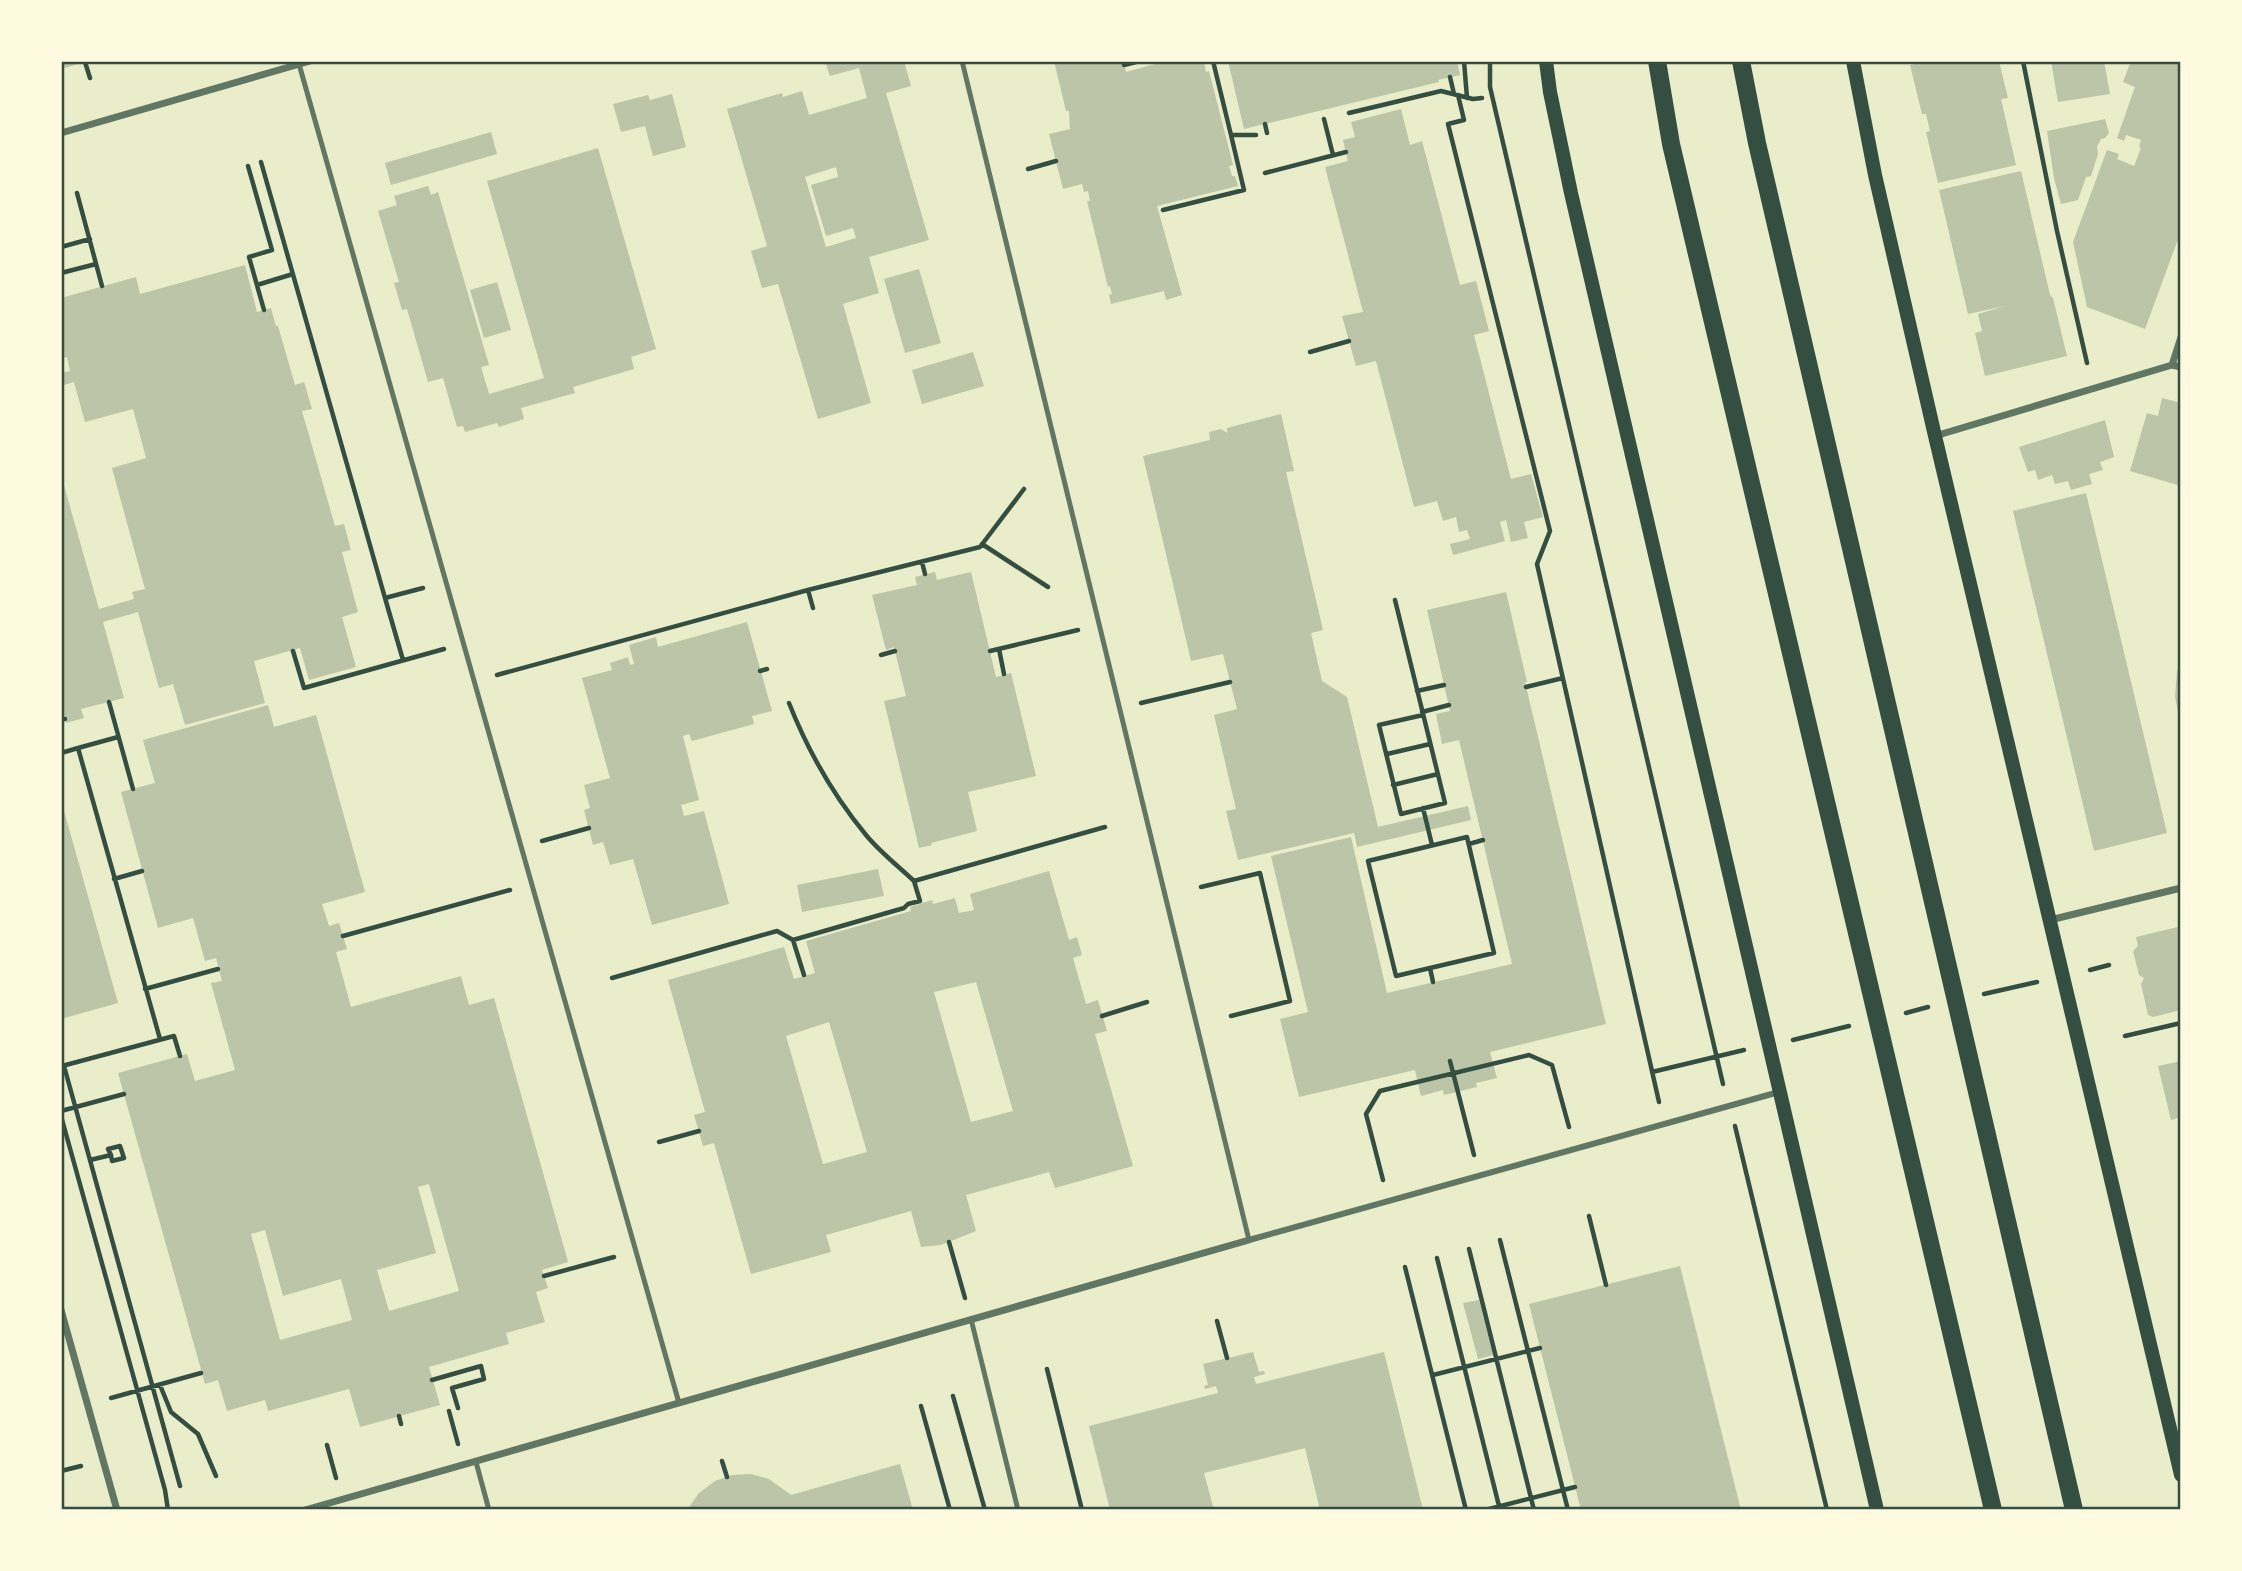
<svg xmlns="http://www.w3.org/2000/svg" width="2242" height="1571" font-family="Inter,sans-serif">
<style>
.building{fill:#bcc5a7;fill-rule:evenodd}
.lines{fill:none;stroke-linecap:round;stroke-linejoin:round}
.path{stroke:#344e41;stroke-width:4.5}
.service{stroke:#617663;stroke-width:5}
.pedestrian{stroke:#617663;stroke-width:6}
.minor{stroke:#617663;stroke-width:7}
.secondary{stroke:#344e41;stroke-width:14}
.primary{stroke:#344e41;stroke-width:18}
.neatline{fill:none;stroke:#344e41;stroke-width:2.5}
</style>
<rect width="100%" height="100%" fill="#e9edc9"/>
<path class="building" d="M61,61H85V62L61,69Z
M825,61H904L911,86L886,93L929,240L869,257L879,293L843,304L871,403L818,419L778,284L762,288L751,251L767,246L727,109L782,93L783,97L802,91L809,115L867,98L859,68L830,76ZM836,167L838,177L811,185L826,236L853,228L856,238L826,247L805,177Z
M1054,61H1123L1126,72L1166,61H1204L1206,72L1209,71L1233,165L1229,166L1232,176H1235L1238,186L1157,206L1182,295L1166,300L1164,291L1111,304L1109,295L1112,294L1110,286L1108,287L1087,201H1090L1088,191L1084,192L1082,184L1063,189L1049,134L1070,129L1069,111H1066Z
M1228,61H1457L1460,75L1438,80L1439,82L1244,129Z
M1915,61H1999L2008,98L2001,99L2016,165L1938,183L1926,132L1930,131L1926,114H1922L1910,65L1915,64Z
M2051,61H2104L2110,94L2058,102Z
M2131,61H2181V220L2179,225L2181,244L2177,242L2145,329L2087,307L2073,242L2107,150L2119,154L2117,159L2134,166L2141,148L2139,147L2141,140L2126,135L2124,141L2117,138L2135,87L2123,82Z
M672,94L686,147L653,156L645,126L621,132L613,104L648,95L650,100Z
M1401,109L1410,145L1422,141L1460,285L1476,281L1489,331L1474,335L1511,479L1531,474L1543,517L1524,522L1528,538L1511,542L1506,520L1500,522L1505,541L1453,555L1450,544L1470,539L1467,530L1459,532L1456,517L1443,521L1437,501L1414,507L1376,361L1356,366L1342,316L1363,312L1325,167L1348,161L1343,140L1355,137L1351,122Z
M2105,119L2109,133L2105,138L2101,139L2097,147L2098,154L2091,176L2086,177L2078,200L2061,204L2054,178L2047,131Z
M491,132L497,154L391,185L385,163Z
M598,148L656,349L631,357L634,369L573,387L575,393L521,408L524,419L499,427L497,423L465,432L463,426L457,427L443,378L428,382L407,309L402,310L394,283L399,282L378,211L397,205L394,196L428,186L431,195L438,192L489,365L481,367L489,394L544,378L487,181Z
M2021,171L2050,295L2053,298L2067,356L1985,376L1975,333L1982,331L1978,314L2005,306L1968,314L1939,190Z
M245,265L257,312L271,308L276,326H278L295,385L304,382L312,409L302,411L335,526L344,524L351,550L342,552L358,612L342,617L356,667L309,680L300,648L254,661L265,703L185,725L173,684L159,688L138,612L103,622L124,698L81,709L84,718L66,723L64,714L61,715V475L99,609L134,599L132,592L145,589L112,468L146,458L133,409L85,422L74,382L61,386V373L70,371L67,357L61,358V298L136,277L140,294Z
M919,269L941,343L905,353L884,279Z
M497,282L511,330L484,338L470,290Z
M973,352L984,386L922,404L912,370Z
M2162,398L2181,403V486L2130,471L2147,413L2158,416Z
M1281,414L1294,471L1286,472L1323,630L1311,633L1322,681L1347,697L1378,827L1468,806L1471,820L1357,847L1354,833L1238,860L1226,811L1236,809L1214,715L1237,709L1223,654L1191,661L1143,456L1210,440L1209,432L1221,429L1227,433V428Z
M2105,420L2114,457L2100,462L2103,470L2089,474L2092,484L2071,490L2068,481L2055,484L2052,475L2038,480L2035,470L2028,472L2019,447Z
M2086,493L2167,833L2094,851L2013,511Z
M935,572L937,580L971,572L996,677L1011,673L1036,776L968,792L977,831L931,843L932,845L919,848L884,701L906,696L894,647L886,650L872,595L917,585L915,577Z
M1506,592L1527,682H1525L1606,1024L1490,1052L1497,1078L1476,1083L1477,1087L1444,1095L1443,1090L1421,1096L1415,1070L1299,1097L1280,1019L1308,1012L1271,856L1351,837L1387,993L1512,964L1459,740L1442,744L1436,714L1450,711L1427,610Z
M747,622L772,711L752,716L754,724L692,741L689,734L683,736L699,800L681,805L684,816L704,811L729,904L652,925L633,859L610,865L603,842L593,845L584,810L590,808L584,785L610,778L582,678L612,670L610,663L628,657L630,665L634,664L629,645L656,637L658,647Z
M2181,660V721H2180L2175,697L2177,671Z
M268,705L274,727L316,715L365,892L322,904L329,926L339,923L347,949L336,952L351,1007L461,976L469,1005L494,998L568,1262L542,1270L548,1288L536,1292L545,1322L506,1333L509,1344L429,1367L440,1405L360,1427L349,1389L268,1411L265,1400L227,1411L218,1380L205,1384L118,1073L187,1054L195,1081L235,1070L211,983L222,981L216,958L205,961L193,918L158,928L121,792L155,783L143,740ZM429,1184L459,1291L389,1311L377,1270L436,1253L418,1187ZM265,1230L283,1296L341,1279L352,1320L280,1340L251,1234Z
M61,800L118,1003L61,1019Z
M878,869L884,896L802,912L797,885Z
M1049,871L1069,940L1077,937L1082,955L1073,958L1086,1004L1098,1000L1107,1031L1095,1034L1133,1166L1055,1188L1049,1172L966,1195L976,1231L941,1245L921,1247L911,1211L826,1235L831,1252L751,1274L714,1143L703,1146L694,1115L705,1112L668,980L784,947L794,979L815,973L806,941L911,911L910,907L932,900L933,904L955,898L959,913L974,910L970,894ZM976,982L1013,1111L971,1122L934,992ZM829,1022L867,1152L823,1164L786,1036Z
M2178,927L2181,928V1010L2153,1017L2148,1015L2141,984L2144,978L2139,975L2133,951L2138,946L2136,937Z
M2181,1061V1117L2171,1120L2158,1066Z
M1680,1266L1741,1510H1581L1529,1304Z
M1479,1300L1493,1355L1478,1359L1463,1303Z
M1253,1352L1259,1372L1264,1371L1265,1374L1254,1377L1256,1384L1384,1352L1423,1510H1320L1305,1448L1204,1473L1214,1510H1110L1089,1426L1218,1393L1216,1386L1205,1389L1204,1386L1208,1385L1203,1364Z
M900,1464L913,1510H687L699,1493L715,1481L732,1475L751,1474L769,1479L791,1495Z"/>
<g class="lines">
<path class="path" d="M1213,61L1231,135H1256
M1464,61L1467,98
M1490,61V87L1723,1084
M2023,61L2057,231L2087,363
M85,62L90,78
M1124,65L1140,61
M1450,77L1454,94
M1458,95L1464,120L1448,124L1550,531L1537,564L1659,1102
M1349,113L1441,91L1473,99L1482,98
M1324,119L1333,155
M1265,124L1267,133
M261,162L385,598L423,588
M248,166L272,250L249,257L264,310
M1028,169L1056,161
M1265,173L1346,152
M77,193L102,286
M1163,210L1244,190L1231,135
M61,247L90,239
M61,273L96,264
M257,285L293,274
M1310,352L1349,341
M982,544L1048,587
M922,562L925,574
M808,590L813,608
M385,598L403,660
M1395,600L1445,803L1401,814L1379,725L1423,715
M999,649L1004,674
M293,651L304,688L444,649
M990,651L1078,630
M881,655L895,651
M760,671L767,669
M497,675L808,590L980,547L1024,489
M1526,687L1563,678
M1417,691L1444,685
M109,702L133,789
M789,703C808,751 833,795 866,835C880,852 898,866 914,881
M1141,703L1230,682
M1422,712L1449,705
M61,719H65
M78,748L118,737
M61,753L78,748L160,1039
M1387,754L1430,744
M1393,785L1438,774
M1423,808L1432,845
M1467,837L1494,953L1396,976L1368,861Z
M542,841L589,828
M1469,844L1483,840
M114,879L142,871
M1201,887L1260,873L1290,1001L1231,1016
M343,936L510,890
M793,940L804,975
M1430,968L1433,982
M2090,970L2109,965
M612,978L777,931L793,940L904,908L908,904L920,901L914,881L1105,827
M145,989L218,969
M1984,994L2037,982
M1906,1013L1928,1007
M1102,1016L1147,1002
M2125,1036L2181,1023
M1793,1040L1849,1026
M1450,1061L1474,1155
M62,1066L174,1036L180,1056
M64,1066L180,1486
M1652,1072L1744,1050
M61,1111L124,1094
M61,1116L165,1490L168,1510
M1735,1126L1827,1510
M659,1142L699,1131
M90,1160L111,1155L108,1149L120,1146L124,1158L112,1161L111,1155
M1383,1180L1366,1114L1380,1091L1529,1055L1552,1065L1569,1127
M1589,1216L1606,1285
M1500,1240L1568,1510
M949,1242L965,1298
M1469,1249L1534,1510
M1437,1258L1500,1510
M1405,1267L1466,1510
M544,1276L614,1257
M1217,1321L1227,1358
M1047,1369L1082,1510
M1433,1375L1540,1348
M432,1380L481,1366L484,1379L452,1388L458,1408
M160,1385L171,1412L198,1434L216,1476
M953,1396L985,1510
M111,1398L201,1373
M921,1406L950,1510
M449,1411L458,1444
M399,1416L401,1424
M327,1445L336,1478
M722,1461L727,1477
M61,1471L81,1466
M1485,1510L1575,1487"/>
<path class="service" d="M962,61L1249,1240
M299,64L679,1403
M971,1319L1018,1510
M476,1462L489,1510"/>
<path class="pedestrian" d="M1249,1240L1779,1092"/>
<path class="minor" d="M61,133L310,61
M2172,365L2181,337
M1935,436L2172,365L2181,367
M2050,920L2181,888
M61,1310L117,1510
M305,1510L1249,1240"/>
<path class="secondary" d="M1546,61L1550,92L1571,193L1877,1510
M1853,61L1875,175L1935,436L2181,1475"/>
<path class="primary" d="M1657,61L1671,144L1993,1510
M1741,61L1757,143L2074,1510"/>
</g>
<rect width="2242" height="1571" fill="none" stroke="#fefae0" stroke-width="126"/>
<rect x="63" y="63" width="2116" height="1445" class="neatline"/>
</svg>
